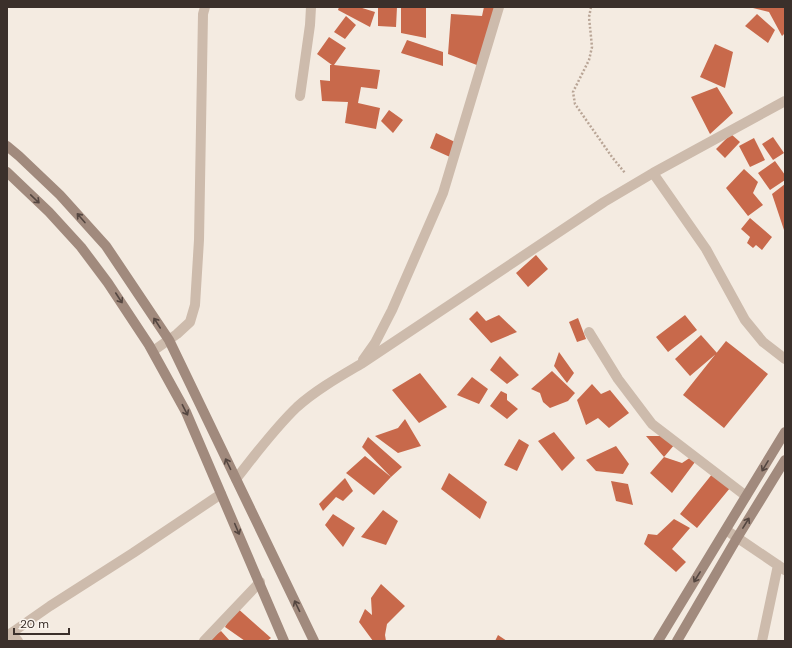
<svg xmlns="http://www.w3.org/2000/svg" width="792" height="648" font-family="'DM Sans',sans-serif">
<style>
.building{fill:#c8694b}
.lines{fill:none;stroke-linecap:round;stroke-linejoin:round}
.path{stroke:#b9a596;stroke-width:2.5;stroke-dasharray:2 2;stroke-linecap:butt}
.street{stroke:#cdbbac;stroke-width:10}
.secondary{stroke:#a18a7d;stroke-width:10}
.oneway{stroke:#544640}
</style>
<rect width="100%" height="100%" fill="#f4ebe1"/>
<path class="building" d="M339,7H359L375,12L370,27L338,10Z
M378,7H397L396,27L378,26Z
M401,7H426V38L401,33Z
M484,7H500L482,67L448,54L451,14L482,16Z
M749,7H785V33L782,36L769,12Z
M757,14L775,30L768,43L745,26Z
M346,16L356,25L345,39L334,32Z
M329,37L346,48L334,65L380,70L377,89L361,87L358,103L380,108L376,129L345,123L348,102L322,101L320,80L330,81V65H332L317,54Z
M407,40L443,52V66L401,53Z
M715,44L733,52L725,88L700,77Z
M717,87L733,113L710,134L691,97Z
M389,110L403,120L393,133L381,121Z
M436,133L455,142L450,157L430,148Z
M731,134L740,142L725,158L716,149Z
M773,137L784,153L773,160L762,144Z
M754,138L765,160L750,167L739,146Z
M775,161L785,175V180L770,190L758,173Z
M744,169L758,182L753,193L763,205L748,216L726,188Z
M785,184V229L784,230L772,194Z
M750,218L772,237L762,250L756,245L753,248L747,243L750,237L741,229Z
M536,255L548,269L528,287L516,273Z
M477,311L486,321L499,315L517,332L491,343L469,319Z
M685,315L697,330L668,352L656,337Z
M578,318L586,339L577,342L569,322Z
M701,335L717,353L690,376L675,359Z
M726,341L768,374L724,428L683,395Z
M559,352L574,373L567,383L554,366Z
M500,356L519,375L507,384L490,370Z
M552,371L575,393L568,401L550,408L543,402L540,393L531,389Z
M420,373L447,407L419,423L392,390Z
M472,377L488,389L479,404L457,395Z
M592,384L601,394L610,390L629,413L609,428L598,418L586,425L577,400Z
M501,391L507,394V400L518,409L507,419L490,406Z
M405,419L421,446L398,453L375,436L398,428Z
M554,432L575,458L562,471L538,441Z
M646,436H666L675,444L664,457L682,463L691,457L695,462L672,493L650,473L664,457Z
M368,437L402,467L391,477L362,447Z
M519,439L529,445L517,471L504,465Z
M616,446L629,464L623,474L596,471L586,460Z
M365,456L391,477L374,495L346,473Z
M449,473L487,502L480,519L441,489Z
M713,473L730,488L697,528L680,514Z
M345,478L353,491L343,501L336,497L323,511L319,504Z
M611,481L628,484L633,505L616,501Z
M383,510L398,521L386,545L361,537Z
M333,514L355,528L343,547L325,525Z
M674,519L690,528L672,549L686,562L676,572L644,544L648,534L657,535Z
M381,584L405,606L387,624L385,635L386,641H373L359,622L365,609L372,615L371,598Z
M236,607L271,638L267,641H245L225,627Z
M221,631L230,641H208Z
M498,635L507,641H495Z"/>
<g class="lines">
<path class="path" d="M591,7L589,17L592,47L589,60L573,92L575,104L612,157L625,173"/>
<path class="street" d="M300,96L310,25L311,7
M653,173L706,249L745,320L763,342L785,359
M589,332L618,379L652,424L746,496
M153,351L177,334L190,322L195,305L199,240L203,14L205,7
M363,360L375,343L392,310L443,193L499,7
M236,479C255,455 274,429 297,407C316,390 339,377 361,364L604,202L653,173L785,101
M726,530L785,570
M11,633L18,641
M7,636L50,606L133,553L221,494
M204,641L260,582
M762,641L778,565"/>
<path class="secondary" d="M7,146L19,156L60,195L106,246L169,340L314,641
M7,172L49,212L81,247L108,283L149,345L186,412L284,641
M658,641L785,432
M677,641L737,538L785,460"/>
</g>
<defs><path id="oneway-shaft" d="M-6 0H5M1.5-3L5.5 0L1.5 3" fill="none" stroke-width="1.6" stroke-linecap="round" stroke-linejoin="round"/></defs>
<g class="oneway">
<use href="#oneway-shaft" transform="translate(35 199) rotate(44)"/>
<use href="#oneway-shaft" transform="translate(81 218) rotate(-131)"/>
<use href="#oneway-shaft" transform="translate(119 298) rotate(57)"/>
<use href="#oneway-shaft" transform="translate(157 323) rotate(-123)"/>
<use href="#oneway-shaft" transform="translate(185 410) rotate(63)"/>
<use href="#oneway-shaft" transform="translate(228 464) rotate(-116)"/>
<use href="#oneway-shaft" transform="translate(765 466) rotate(121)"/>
<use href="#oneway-shaft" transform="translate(746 523) rotate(-58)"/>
<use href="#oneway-shaft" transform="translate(237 529) rotate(67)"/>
<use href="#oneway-shaft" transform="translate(697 577) rotate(122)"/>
<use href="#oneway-shaft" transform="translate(297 606) rotate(-116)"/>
</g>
<rect width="792" height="648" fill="none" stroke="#3b302b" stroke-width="16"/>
<path d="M14 628v6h55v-6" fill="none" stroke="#3b302b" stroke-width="2"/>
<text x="20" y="628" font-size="12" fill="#3b302b" stroke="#fbf5ee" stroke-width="3" paint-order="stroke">20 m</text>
</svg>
